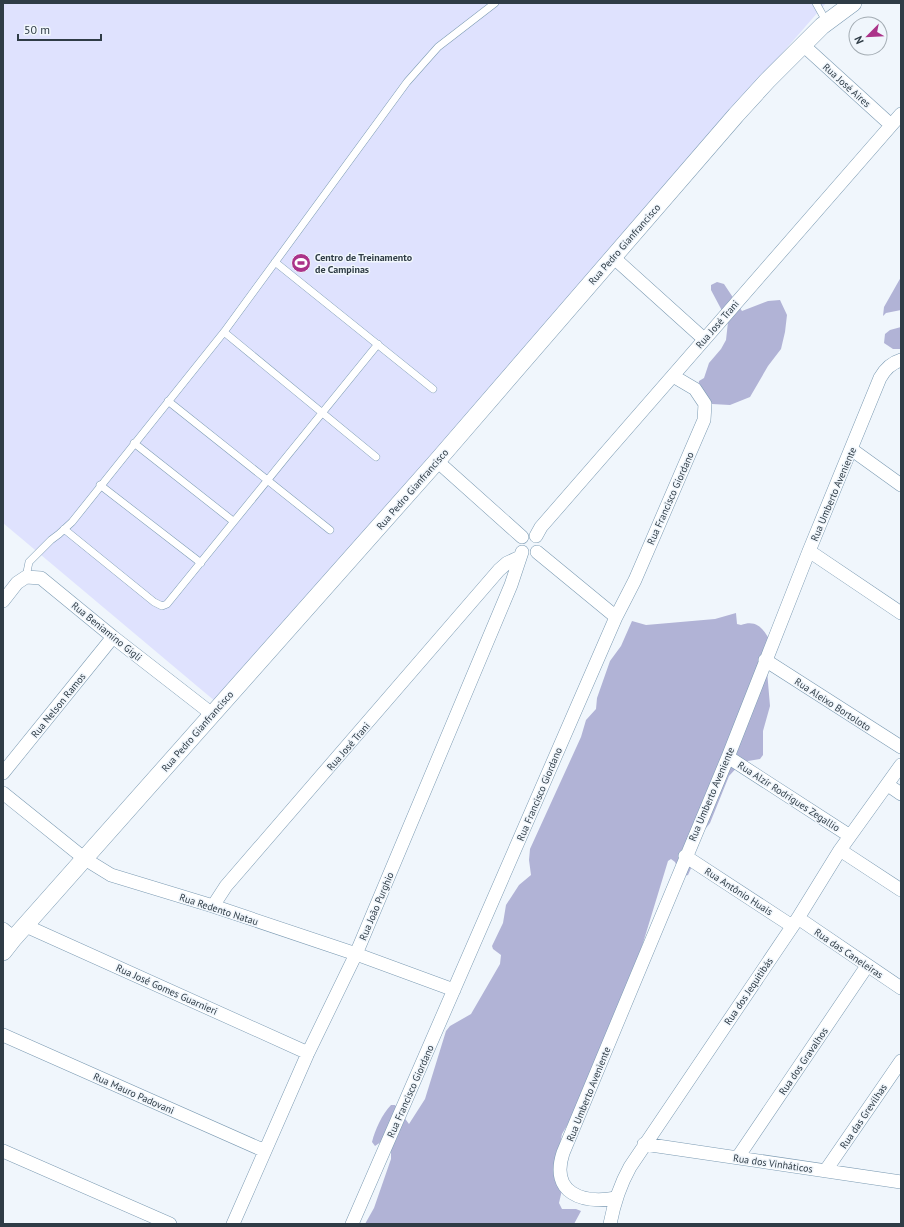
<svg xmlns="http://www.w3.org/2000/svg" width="904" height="1227" font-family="'PT Sans',sans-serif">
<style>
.green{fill:#dfe2fe}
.forest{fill:#b1b3d6}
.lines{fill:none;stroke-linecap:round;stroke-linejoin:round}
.service-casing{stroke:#7c9bb3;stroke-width:8}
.minor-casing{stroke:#7c9bb3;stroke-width:14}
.tertiary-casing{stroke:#7c9bb3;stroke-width:18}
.service{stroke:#fff;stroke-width:7}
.minor{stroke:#fff;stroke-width:13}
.tertiary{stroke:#fff;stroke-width:17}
.labels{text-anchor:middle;stroke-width:3;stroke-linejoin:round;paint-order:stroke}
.street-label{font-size:10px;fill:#2f3c46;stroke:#f0f6fc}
.poi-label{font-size:10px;font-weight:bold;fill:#2f3c46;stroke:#f0f6fc;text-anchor:start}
</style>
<rect width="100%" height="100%" fill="#f0f6fc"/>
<path class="green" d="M3,3H826L216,702L3,523Z"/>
<path class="forest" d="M901,277V310L886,313L883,316L884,307Z
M717,282L724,284L742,311L768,301L780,300L787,315L785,332L781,349L768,366L750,397L730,405L712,404L697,396L699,381L704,378L709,363L721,349L726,340L728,322L711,290V285Z
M901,327V349H893L884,343L885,334L890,330Z
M736,613L737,624L741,625C758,619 764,630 772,644L766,659L770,706L763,731V755L760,759L742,762L729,776L710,823L691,847L692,866L688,875L681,877L675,862L671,859L668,861L643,943L595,1079L562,1134L557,1160L562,1190L559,1203L562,1209H576L581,1211L574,1224H365L374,1208L391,1159V1135L375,1146L372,1142C375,1130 382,1114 391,1105H395L409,1124L425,1099L446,1031L450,1026L471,1014L500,964L501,955L493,949L492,946L503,923L506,905L519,885L531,875L529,860L530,849L581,737L586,720L596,709L597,698L610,661L621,646L632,621L646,625L715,619Z"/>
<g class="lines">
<defs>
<path id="service" d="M816,3L826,21
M275,262L433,389
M224,332L376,457
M168,401L330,530
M134,443L233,521
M100,485L201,563
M64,529L154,602L162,606L167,604L378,344
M26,577L29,562L51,540L59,534L72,522L224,332L407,82L438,47L495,3"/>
<path id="minor" d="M803,45L891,125
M613,257L704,339
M851,449L901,485
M437,461L522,537
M536,536L541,527L901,114
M809,551L901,613
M537,552L616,617
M3,601L17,583L26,577L41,578L113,637L212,714
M765,660L901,747
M728,757L850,836
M3,773L113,637
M888,785L901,794
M3,793L85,859L111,875L213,906L356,954L454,990
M840,850L901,890
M685,856L792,926
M213,906L226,886L499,570L507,563L520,557
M798,918L901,988
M26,926L308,1053
M3,929L14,938
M3,1035L265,1151
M644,1144L901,1182
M3,1151L170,1224
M738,1157L867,966
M826,1170L901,1061
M616,1198C582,1204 550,1193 563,1153L728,757L809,551L880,378C885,369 891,363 901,360
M233,1224L308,1053L356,954L511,585L522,552
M352,1224L616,617L635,580L704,420L705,404L695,389L673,376
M610,1224C614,1203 620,1185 630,1167L798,918L840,850L901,765"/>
<path id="tertiary" d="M3,952L14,938L437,461L736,115L767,81L822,26L853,3"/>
</defs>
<use href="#service" class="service-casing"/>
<use href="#minor" class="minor-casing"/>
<use href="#tertiary" class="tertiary-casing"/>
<use href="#service" class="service"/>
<use href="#minor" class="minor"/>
<use href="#tertiary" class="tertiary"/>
</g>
<defs>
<symbol id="stadium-disc" viewBox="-11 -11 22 22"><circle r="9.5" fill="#ab3389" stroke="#f0f6fc"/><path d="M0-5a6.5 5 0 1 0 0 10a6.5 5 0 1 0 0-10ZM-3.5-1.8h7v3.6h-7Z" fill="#fff"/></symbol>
</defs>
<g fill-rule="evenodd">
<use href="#stadium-disc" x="290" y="252" width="22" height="22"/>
</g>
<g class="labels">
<g class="street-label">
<text transform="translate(847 85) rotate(42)" y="4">Rua José Aires</text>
<text transform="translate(624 244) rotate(-49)" y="4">Rua Pedro Gianfrancisco</text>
<text transform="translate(717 324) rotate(-49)" y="4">Rua José Trani</text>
<text transform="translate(412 489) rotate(-49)" y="4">Rua Pedro Gianfrancisco</text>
<text transform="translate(833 494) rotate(-67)" y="4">Rua Umberto Aveniente</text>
<text transform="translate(670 498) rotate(-66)" y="4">Rua Francisco Giordano</text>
<text transform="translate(107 631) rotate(39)" y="4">Rua Beniamino Gigli</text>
<text transform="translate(833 704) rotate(33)" y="4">Rua Aleixo Bortoloto</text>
<text transform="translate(58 705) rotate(-51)" y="4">Rua Nelson Ramos</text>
<text transform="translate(197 731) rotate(-49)" y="4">Rua Pedro Gianfrancisco</text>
<text transform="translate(348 746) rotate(-49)" y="4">Rua José Trani</text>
<text transform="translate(539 794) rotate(-67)" y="4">Rua Francisco Giordano</text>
<text transform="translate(711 794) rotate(-67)" y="4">Rua Umberto Aveniente</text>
<text transform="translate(789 796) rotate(33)" y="4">Rua Alzir Rodrigues Zegallio</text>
<text transform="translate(739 891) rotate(33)" y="4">Rua Antônio Huais</text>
<text transform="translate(376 906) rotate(-67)" y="4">Rua João Purghio</text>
<text transform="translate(219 909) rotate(18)" y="4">Rua Redento Natau</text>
<text transform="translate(849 953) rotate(34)" y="4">Rua das Caneleiras</text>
<text transform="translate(167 989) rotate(24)" y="4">Rua José Gomes Guarnieri</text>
<text transform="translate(748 991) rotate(-56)" y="4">Rua dos Jequitibás</text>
<text transform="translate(803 1061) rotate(-56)" y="4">Rua dos Gravalhos</text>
<text transform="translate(410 1091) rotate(-66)" y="4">Rua Francisco Giordano</text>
<text transform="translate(134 1093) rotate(24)" y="4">Rua Mauro Padovani</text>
<text transform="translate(588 1094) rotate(-68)" y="4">Rua Umberto Aveniente</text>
<text transform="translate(863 1116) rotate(-56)" y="4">Rua das Grevilhas</text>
<text transform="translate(773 1163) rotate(8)" y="4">Rua dos Vinháticos</text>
</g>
<g class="poi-label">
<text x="315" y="261">Centro de Treinamento<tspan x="315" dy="12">de Campinas</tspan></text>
</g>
</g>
<rect width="904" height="1227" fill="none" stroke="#2f3c46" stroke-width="8"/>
<g transform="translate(868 36) rotate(246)"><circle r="19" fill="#f0f6fc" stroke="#a3acb3"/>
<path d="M0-3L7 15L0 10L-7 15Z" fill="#ab3389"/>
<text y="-6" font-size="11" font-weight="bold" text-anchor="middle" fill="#2f3c46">N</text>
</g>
<path d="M18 34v6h83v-6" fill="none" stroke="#2f3c46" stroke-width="2"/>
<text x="24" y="34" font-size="12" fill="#2f3c46" stroke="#f0f6fc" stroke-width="3" paint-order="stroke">50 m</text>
</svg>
